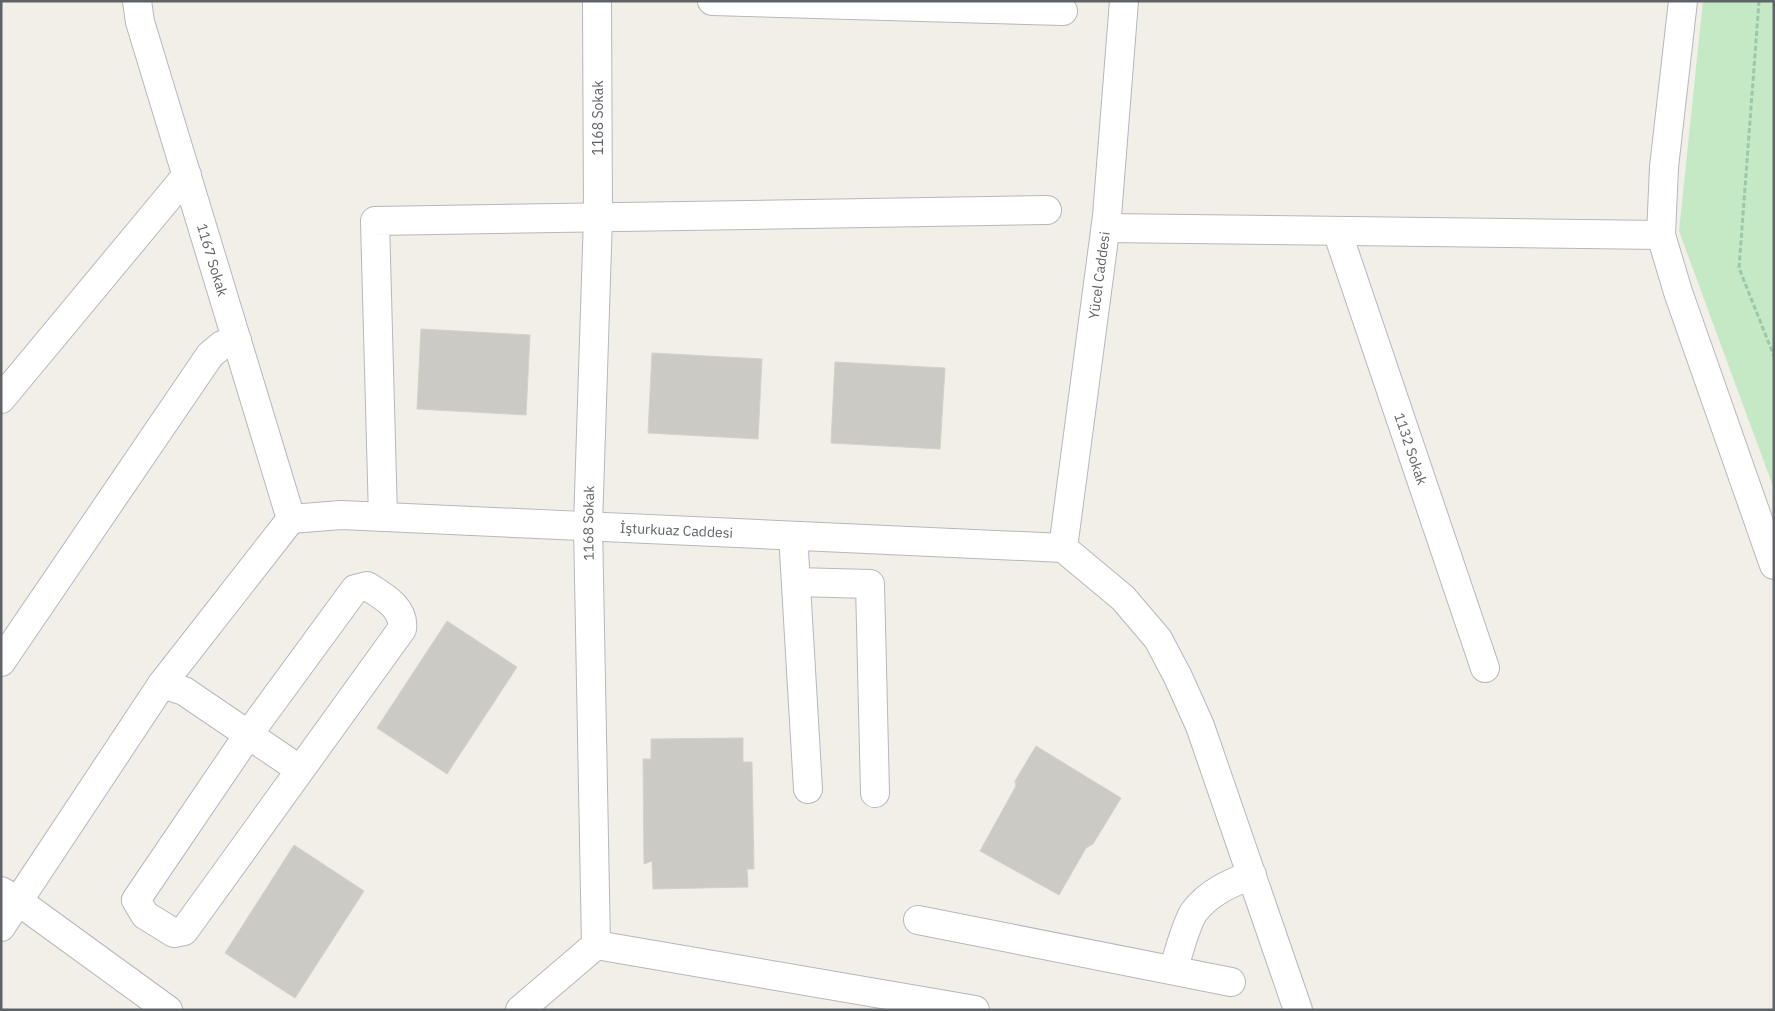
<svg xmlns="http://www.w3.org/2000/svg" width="1775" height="1011" font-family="'IBM Plex Sans',sans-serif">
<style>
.green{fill:#c5e8c5}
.building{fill:#cccac5;stroke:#d6d1c6}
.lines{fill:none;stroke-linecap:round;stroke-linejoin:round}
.minor-casing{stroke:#b5b8bc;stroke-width:30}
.path{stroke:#9cc7a9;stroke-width:3;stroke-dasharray:5 2.5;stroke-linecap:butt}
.minor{stroke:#fff;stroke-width:28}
.labels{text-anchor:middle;stroke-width:4;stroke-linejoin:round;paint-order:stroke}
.street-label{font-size:14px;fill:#5f6368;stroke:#fff}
</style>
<rect width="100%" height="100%" fill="#f1efe8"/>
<path class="green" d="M1703,1H1774V489L1679,231Z"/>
<path class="building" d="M421,329L530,335L526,415L417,409Z
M652,353L762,359L758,439L648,433Z
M835,362L945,368L940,449L831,443Z
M447,621L517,667L447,774L377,728Z
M743,738V762H752L754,869H747L748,887L653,889L652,861L644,864L643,759H651V739Z
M1036,746L1121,798L1093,844L1086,848L1059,895L980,851L1016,786L1015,781Z
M294,845L364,891L295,998L225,953Z"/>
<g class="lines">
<defs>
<g id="minor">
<path id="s1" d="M137,1L140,22L291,519"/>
<path d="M712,1L1063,11"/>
<path d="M1683,1L1664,167L1661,235L1678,292L1774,565"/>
<path d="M1106,228L1661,235"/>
<path id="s2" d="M1337,231L1485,668"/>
<path d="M1,399L187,175"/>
<path d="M383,517L375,221L1047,210"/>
<path id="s3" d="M291,519L341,515L1063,548"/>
<path d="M797,536L794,551L808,789"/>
<path id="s4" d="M1063,548L1107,216L1124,1"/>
<path d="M1063,548L1123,598L1158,639L1178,677L1200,726L1298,1010"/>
<path d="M796,582L870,584L875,793"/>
<path d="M367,586C383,596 405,608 402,629L184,931L174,933L145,915L136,900L248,735L355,589Z"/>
<path d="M1,662L210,355L222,345L237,340"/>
<path d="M162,684L184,691L299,769"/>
<path d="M1,891L18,901L168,1010"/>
<path d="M918,920L1231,982"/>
<path d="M1,927L162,684L291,519"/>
<path d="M596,945L975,1010"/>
<path d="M1173,970C1178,956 1186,923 1194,912C1208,893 1230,883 1252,875"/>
<path id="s5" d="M520,1010L596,945L588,525L598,217L597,1"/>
</g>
</defs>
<use href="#minor" class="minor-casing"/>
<path class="path" d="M1759,1L1739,268L1774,356"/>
<use href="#minor" class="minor"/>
</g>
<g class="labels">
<g class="street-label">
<text transform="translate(598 118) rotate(-90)" y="5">1168 Sokak</text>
<text dy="5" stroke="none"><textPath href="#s1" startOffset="270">1167 Sokak</textPath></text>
<text dy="5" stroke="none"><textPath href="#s4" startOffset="275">Yücel Caddesi</textPath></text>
<text dy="5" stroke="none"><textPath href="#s2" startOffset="230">1132 Sokak</textPath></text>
<text dy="5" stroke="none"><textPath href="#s5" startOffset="522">1168 Sokak</textPath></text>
<text dy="5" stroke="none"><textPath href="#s3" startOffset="386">İşturkuaz Caddesi</textPath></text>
</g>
</g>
<rect width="1775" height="1011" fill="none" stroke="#5f6368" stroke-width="5"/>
</svg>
